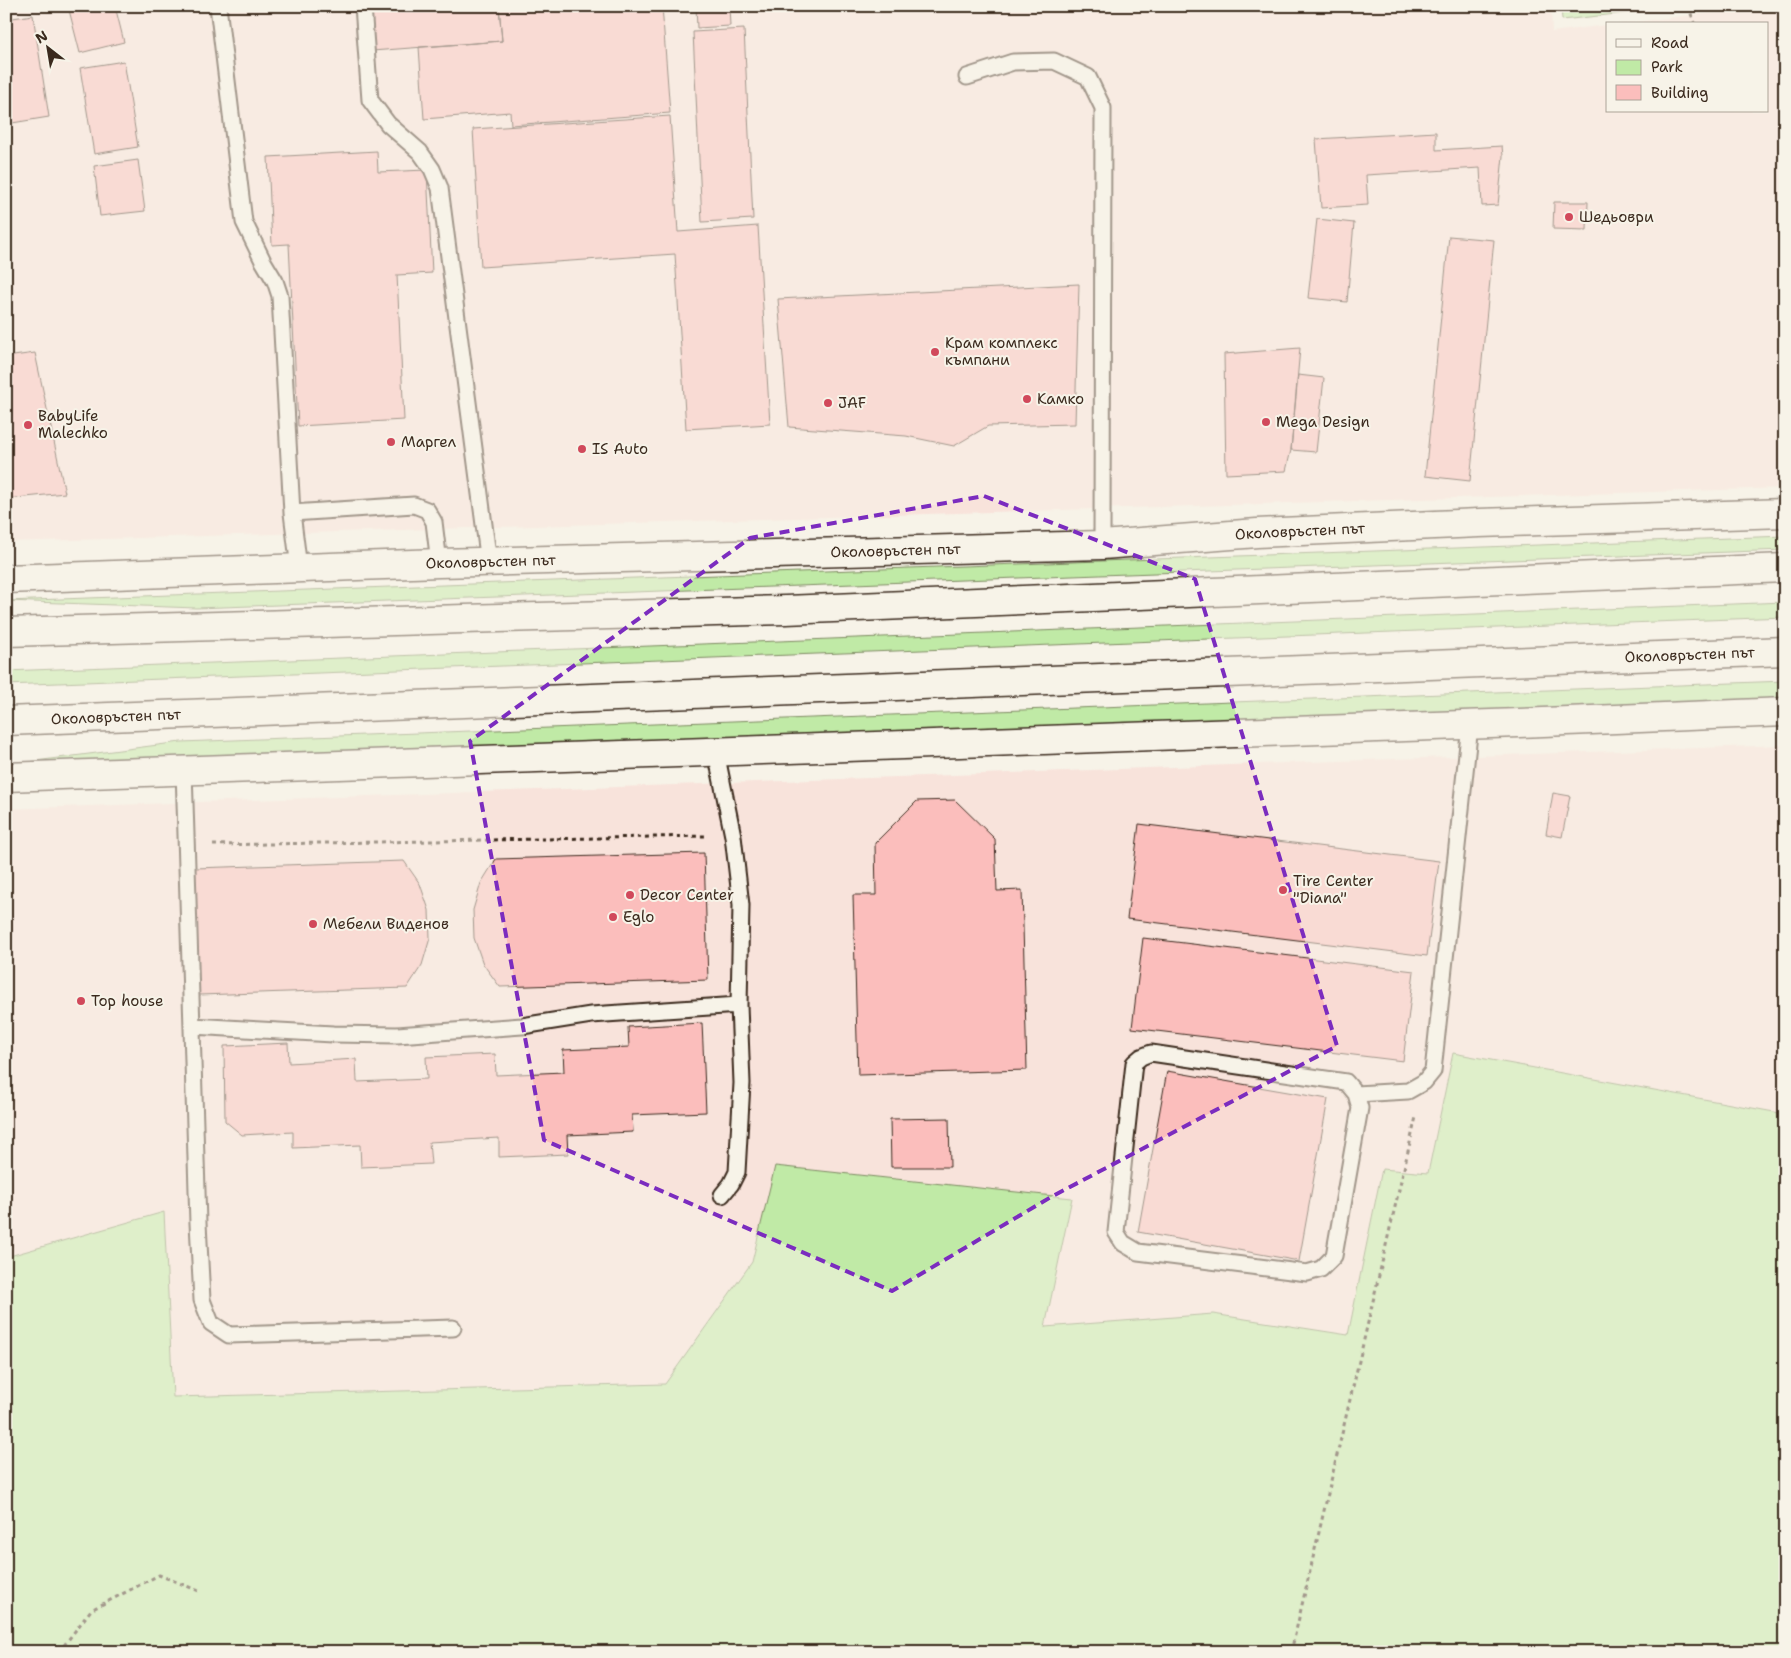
<svg xmlns="http://www.w3.org/2000/svg" width="1791" height="1658" font-family="'Shantell Sans',sans-serif">
<style>
.built{fill:#f8e3db}
.green{fill:#c0eaa6;stroke:#7e8a62}
.building{fill:#fbbebc;stroke:#3b2a1e}
.lines{fill:none;stroke-linecap:round;stroke-linejoin:round}
.lane-casing{stroke:#3b2a1e;stroke-width:19}
.street-casing{stroke:#3b2a1e;stroke-width:31}
.highway-casing{stroke:#3b2a1e;stroke-width:31}
.path{stroke:#3b2a1e;stroke-width:3;stroke-dasharray:4 4;stroke-linecap:butt}
.lane{stroke:#f7f3e8;stroke-width:15}
.street{stroke:#f7f3e8;stroke-width:28}
.highway{stroke:#f7f3e8;stroke-width:28}
.marked{fill:none;stroke:#7b2cbf;stroke-width:4;stroke-dasharray:10 6;stroke-linejoin:round}
.poi-dot{fill:#d1495b;stroke:#f7f3e8;stroke-width:2}
.labels{text-anchor:middle;stroke-width:4;stroke-linejoin:round;paint-order:stroke}
.poi-label{font-size:15px;fill:#3b2a1e;stroke:#f7f3e8;text-anchor:start}
.street-label{font-size:15px;fill:#3b2a1e;stroke:#f7f3e8}
</style>
<rect width="100%" height="100%" fill="#f7f3e8"/>
<filter id="ink" filterUnits="userSpaceOnUse"><feTurbulence type="fractalNoise" baseFrequency=".02" numOctaves="2"/><feDisplacementMap in="SourceGraphic" scale="10" xChannelSelector="R" yChannelSelector="G"/><feConvolveMatrix kernelMatrix="1 2 1 2 8 2 1 2 1" color-interpolation-filters="sRGB"/></filter>
<g filter="url(#ink)">
<path class="built" d="M6,6H1551L1552,32L1607,25V111H1767V24H1619L1766,6H1785V488L6,542Z
M1785,745V1114L1453,1053L1428,1173L1382,1169L1349,1335L1213,1314L1045,1327L1072,1198L776,1166L752,1262L665,1384L173,1397L164,1213L6,1257V809Z"/>
<path class="green" d="M1561,6H1689L1562,20Z
M1785,536V550L196,608L6,601Z
M1785,602V617L6,685V671Z
M1785,681V699L12,764L181,742Z
M1453,1053L1785,1114V1652H6V1257L164,1212L173,1397L665,1384L752,1262L775,1166L1072,1198L1045,1327L1213,1314L1348,1335L1382,1169L1428,1173Z"/>
<path class="building" d="M68,6H115L124,42L80,53Z
M369,6H499L502,41L372,51Z
M499,6H662L670,113L511,125L510,112L424,119L419,47L502,41Z
M696,6H729L730,26L697,28Z
M33,15L49,117L6,124V19Z
M744,29L753,219L702,222L693,32Z
M124,61L138,147L94,154L80,68Z
M670,116L678,232L758,226L770,424L686,429L675,254L481,267L473,129Z
M1436,132V150L1502,146L1503,156L1498,205L1482,206L1480,168L1366,175L1368,205L1321,208L1316,139Z
M377,151L378,172L427,170L432,273L397,275L404,420L298,426L289,244L272,245L268,157Z
M138,160L145,211L100,216L94,166Z
M1554,202H1588L1587,230L1553,229Z
M1317,219L1354,223L1347,302L1308,298Z
M1449,236L1494,240L1470,481L1425,476Z
M1079,284L1075,424L988,426L954,446L906,436L789,427L778,299Z
M1300,348L1291,450L1286,471L1226,474L1224,354Z
M35,353L65,493L6,499V357Z
M1298,375L1324,378L1316,452L1291,450Z
M1553,793L1570,796L1562,837L1546,834Z
M955,800L995,839L997,891L1022,890L1027,1070L858,1075L853,895H876L875,843L917,801Z
M1139,824L1439,861L1427,956L1127,919Z
M704,853L708,980L500,987L483,964L474,938L473,910L481,883L496,859Z
M404,861L420,884L429,910L430,938L422,965L407,988L199,995L195,868Z
M1143,938L1414,971L1403,1061L1132,1028Z
M702,1023L706,1112L632,1115L633,1132L567,1135L568,1154L499,1157V1138L429,1142L431,1164L361,1167L360,1145L293,1148V1132L242,1135L225,1121L224,1046L288,1043L289,1063L356,1059L357,1082L427,1079L426,1057L495,1054L496,1075L564,1072L563,1050L629,1047L628,1027Z
M1167,1071L1328,1099L1299,1261L1138,1232Z
M949,1118L950,1167H891L890,1119Z"/>
<g class="lines">
<defs>
<path id="lane" d="M218,6L244,222L263,261L275,281L280,296L292,513L299,568
M363,6L370,100L388,124L420,152L432,169L440,188L489,563
M967,77L1013,62L1054,61L1088,77L1103,108L1102,545
M292,513L414,505L427,510L434,522L439,563
M716,752L733,836L741,905L739,1005L742,1083L737,1172L731,1184L722,1195
M184,770L198,1223L202,1300L211,1323L229,1335L453,1328
M192,1026L333,1034L397,1035L522,1026L591,1015L739,1005
M1151,1053L1346,1082L1356,1094L1360,1108L1334,1256L1321,1269L1307,1273L1138,1252L1123,1243L1116,1232L1134,1063L1141,1057Z
M1356,1094L1408,1091L1424,1082L1433,1071L1470,725"/>
<g id="street">
<path id="s1" d="M6,579L439,563L1102,545L1257,533L1479,523L1785,513"/>
<path d="M6,777L1519,723L1785,712"/>
</g>
<g id="highway">
<path d="M6,632L786,610L1785,568"/>
<path id="s2" d="M6,721L1785,651"/>
</g>
</defs>
<use href="#lane" class="lane-casing"/>
<use href="#street" class="street-casing"/>
<use href="#highway" class="highway-casing"/>
<path class="path" d="M1688,6L1695,24
M213,845L707,836
M59,1652L91,1610L159,1575L199,1591
M1291,1652L1416,1117"/>
<use href="#lane" class="lane"/>
<use href="#street" class="street"/>
<use href="#highway" class="highway"/>
</g>
</g>
<path d="M0 0H1791V1658H0ZM984,496L1195,579L1337,1046L1051,1197L892,1291L544,1140L470,741L750,538Z" fill="#f7f3e8" fill-opacity=".55" fill-rule="evenodd"/>
<path class="marked" d="M984,496L1195,579L1337,1046L1051,1197L892,1291L544,1140L470,741L750,538Z"/>
<g class="poi-dot">
<circle cx="1569" cy="217" r="5"/>
<circle cx="935" cy="352" r="5"/>
<circle cx="1027" cy="399" r="5"/>
<circle cx="828" cy="403" r="5"/>
<circle cx="1266" cy="422" r="5"/>
<circle cx="28" cy="425" r="5"/>
<circle cx="391" cy="442" r="5"/>
<circle cx="582" cy="449" r="5"/>
<circle cx="1283" cy="890" r="5"/>
<circle cx="630" cy="895" r="5"/>
<circle cx="613" cy="917" r="5"/>
<circle cx="313" cy="924" r="5"/>
<circle cx="81" cy="1001" r="5"/>
</g>
<g class="labels">
<g class="poi-label">
<text x="1579" y="222">Шедьоври</text>
<text x="945" y="348">Крам комплекс<tspan x="945" dy="17">къмпани</tspan></text>
<text x="1037" y="404">Камко</text>
<text x="838" y="408">JAF</text>
<text x="38" y="421">BabyLife<tspan x="38" dy="17">Malechko</tspan></text>
<text x="1276" y="427">Mega Design</text>
<text x="401" y="447">Маргел</text>
<text x="592" y="454">IS Auto</text>
<text x="1293" y="886">Tire Center<tspan x="1293" dy="17">"Diana"</tspan></text>
<text x="640" y="900">Decor Center</text>
<text x="623" y="922">Eglo</text>
<text x="323" y="929">Мебели Виденов</text>
<text x="91" y="1006">Top house</text>
</g>
<g class="street-label">
<text dy="5" stroke="none"><textPath href="#s1" startOffset="1295">Околовръстен път</textPath></text>
<text dy="5" stroke="none"><textPath href="#s1" startOffset="890">Околовръстен път</textPath></text>
<text dy="5" stroke="none"><textPath href="#s1" startOffset="485">Околовръстен път</textPath></text>
<text dy="5" stroke="none"><textPath href="#s2" startOffset="1685">Околовръстен път</textPath></text>
<text dy="5" stroke="none"><textPath href="#s2" startOffset="110">Околовръстен път</textPath></text>
</g>
</g>
<rect width="1791" height="1658" fill="none" stroke="#f7f3e8" stroke-width="25"/>
<rect x="12" y="12" width="1766" height="1633" fill="none" stroke="#3b2a1e" stroke-width="2" filter="url(#ink)"/>
<rect x="1606" y="22" width="162" height="90" fill="#f7f3e8" stroke="#aca397"/>
<rect x="1616" y="39" width="25" height="8" fill="#f7f3e8" stroke="#aca397"/>
<text x="1651" y="48" font-size="15" fill="#3b2a1e">Road</text>
<rect x="1616" y="60" width="25" height="15" fill="#c0eaa6" stroke="#aca397"/>
<text x="1651" y="72" font-size="15" fill="#3b2a1e">Park</text>
<rect x="1616" y="85" width="25" height="15" fill="#fbbebc" stroke="#aca397"/>
<text x="1651" y="98" font-size="15" fill="#3b2a1e">Building</text>
<g transform="translate(48 48) rotate(329)" stroke="#f7f3e8" stroke-width="4" paint-order="stroke">
<path d="M0-4L9 19L0 12L-9 19Z" fill="#3b2a1e"/>
<text y="-8" font-size="14" font-weight="bold" text-anchor="middle" fill="#3b2a1e">N</text>
</g>
</svg>
